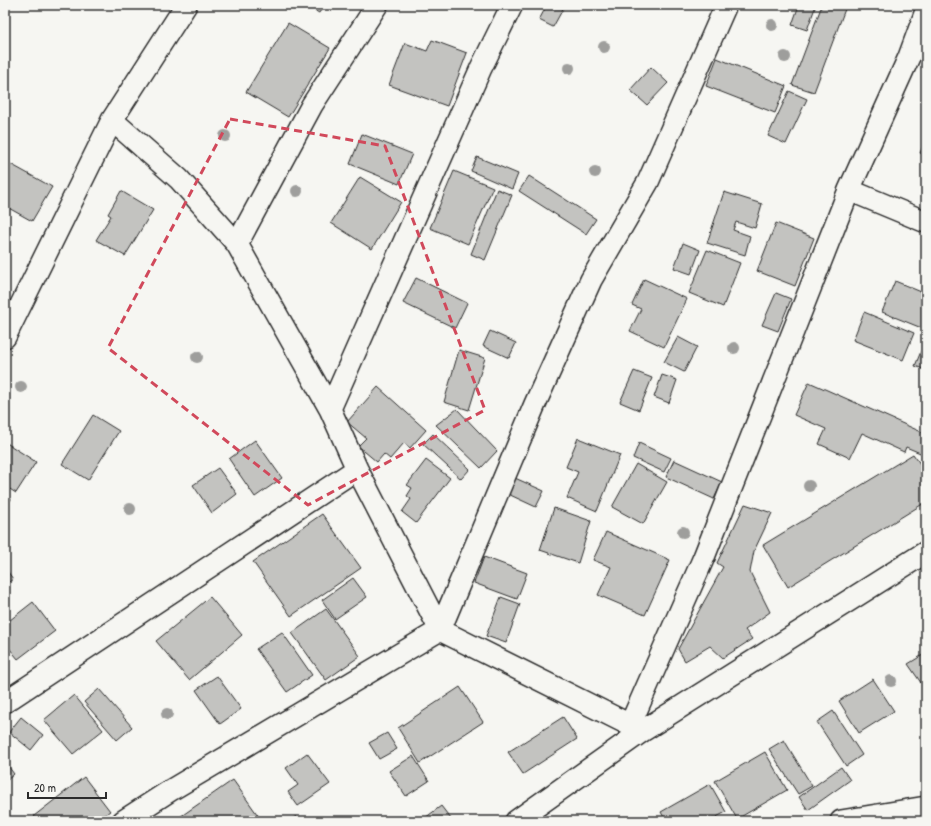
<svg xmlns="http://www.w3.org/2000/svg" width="931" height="826" font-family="'Patrick Hand',sans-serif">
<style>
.building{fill:#c3c3c0;stroke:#2b2b2b}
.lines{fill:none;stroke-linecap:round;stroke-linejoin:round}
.street-casing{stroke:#2b2b2b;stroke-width:24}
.street{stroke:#f6f6f2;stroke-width:21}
.tree{fill:#9e9e9c}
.marked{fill:none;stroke:#d1495b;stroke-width:3;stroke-dasharray:8 5;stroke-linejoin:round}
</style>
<rect width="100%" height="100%" fill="#f6f6f2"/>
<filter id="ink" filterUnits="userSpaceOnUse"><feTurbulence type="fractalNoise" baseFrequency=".025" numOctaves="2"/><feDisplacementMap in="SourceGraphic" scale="8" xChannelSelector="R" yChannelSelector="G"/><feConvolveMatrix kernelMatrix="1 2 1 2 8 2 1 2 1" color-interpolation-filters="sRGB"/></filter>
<g filter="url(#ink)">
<path class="building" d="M305,5H324L319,13Z
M547,5L564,7L553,27L539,20Z
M799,5H816L807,30L792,25Z
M822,5H835L845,9L814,92L792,85Z
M288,23L330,48L288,117L246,92Z
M432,40L467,53L447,106L389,85L405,43L427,51Z
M717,58L786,86L775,113L706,86Z
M651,67L668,83L647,105L630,90Z
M789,91L807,99L786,144L768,136Z
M362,134L412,154L399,184L350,164Z
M926,139V155L920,153Z
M477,157L518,174L512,189L471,171Z
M5,161L52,187L32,221L5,206Z
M454,171L493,187L468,244L430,228Z
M529,176L596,219L586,234L519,191Z
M360,177L401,202L372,249L331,223Z
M497,189L512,195L485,260L471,254Z
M121,191L153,210L125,256L96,240L111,216L108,214Z
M724,192L762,204L755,228L736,222L733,230L750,236L745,255L707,243Z
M776,223L814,238L795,286L757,271Z
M683,243L700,250L691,274L674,268Z
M707,250L740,263L723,307L689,293Z
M416,278L467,303L455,328L403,303Z
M644,279L687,299L664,347L630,331L641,309L632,305Z
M895,281L926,294V325L924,329L882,312Z
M776,293L791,299L778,331L762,325Z
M864,312L914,333L903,360L853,340Z
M490,331L516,343L509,358L483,346Z
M678,337L697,347L684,372L664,362Z
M926,339V370L915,366Z
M459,350L485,358L469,410L444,402Z
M634,371L652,378L639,410L620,402Z
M662,375L677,380L669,403L654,397Z
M809,382L926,434L925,455L906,447L904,452L862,433L850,458L819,444L826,429L794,415Z
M378,387L426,430L410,448L404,443L390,459L384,454L377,462L358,446L366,438L347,422Z
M457,409L497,451L481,468L436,425Z
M93,415L119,431L88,480L62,464Z
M433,434L470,469L461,479L423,444Z
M578,438L620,455L597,511L567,498L578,472L566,467Z
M255,440L282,478L255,497L229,459Z
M5,442L36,462L16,493L5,486Z
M639,443L671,458L664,472L633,458Z
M913,454L926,472V502L788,587L763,545Z
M426,460L450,478L416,523L402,512L411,499L407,496L412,488L407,485Z
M674,460L722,482L714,499L666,477Z
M636,464L667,482L643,524L612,507Z
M218,468L237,494L212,513L193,485Z
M515,478L544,491L536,507L508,494Z
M5,495L11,499L5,509Z
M745,504L772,513L754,551L750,572L770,612L745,630L752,639L723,658L710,646L685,661L678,649L723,567L717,563Z
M554,508L591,521L578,563L540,550Z
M322,514L361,568L291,616L253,562Z
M606,532L670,560L645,615L598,595L611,567L593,560Z
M484,557L527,573L517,599L474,583Z
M5,568L13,579L5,585Z
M353,578L367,597L335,619L322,600Z
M210,597L242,635L189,680L156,641Z
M501,597L520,604L506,643L486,636Z
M33,602L55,631L18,659L5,643V624Z
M326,609L360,656L326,680L292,633Z
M282,632L312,675L287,692L256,649Z
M926,653V690L908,664Z
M217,676L241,709L220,724L196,690Z
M873,679L894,711L859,733L839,701Z
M460,687L483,722L420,763L398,728Z
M99,689L132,727L117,740L84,702Z
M74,695L103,730L73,754L44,720Z
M833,711L862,755L846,766L817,722Z
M21,717L43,735L31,750L9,732Z
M563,717L577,739L523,774L508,752Z
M387,733L397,749L379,759L369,743Z
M784,740L812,786L798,794L769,749Z
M765,752L787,790L737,819L715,781Z
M307,753L330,784L298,806L288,792L298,785L286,768Z
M413,756L429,781L406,796L389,771Z
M5,762L14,774L5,782Z
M841,767L850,780L808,810L799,797Z
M84,777L110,811L96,821H38L34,816Z
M233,780L262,821H178L177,819Z
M710,784L726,812L709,821H666L661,812Z
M441,806L451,819L448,821H421Z
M296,816L300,821H289Z"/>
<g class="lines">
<defs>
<path id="street" d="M112,120L179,179L237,244L330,409L357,469L440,630L630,725L644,730
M849,190L926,222
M237,244L312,105L377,5
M5,337L112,120L186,5
M330,409L481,68L512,5
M5,702L357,469
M630,725L704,557L849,190L909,57L926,11
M123,821L171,790L440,630L535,404L591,280L648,182L726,5
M516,821L644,730L926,552
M841,821L926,807"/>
</defs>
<use href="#street" class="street-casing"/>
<use href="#street" class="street"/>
</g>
<g class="tree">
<circle cx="772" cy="25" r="6"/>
<circle cx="604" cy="47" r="6"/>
<circle cx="785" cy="57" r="6"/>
<circle cx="569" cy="68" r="6"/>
<circle cx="225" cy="136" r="6"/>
<circle cx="595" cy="172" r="6"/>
<circle cx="297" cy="191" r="6"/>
<circle cx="734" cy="348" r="6"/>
<circle cx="197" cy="357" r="6"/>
<circle cx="21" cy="387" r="6"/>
<circle cx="809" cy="486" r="6"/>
<circle cx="130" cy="509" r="6"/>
<circle cx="683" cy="532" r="6"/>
<circle cx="891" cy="681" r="6"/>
<circle cx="167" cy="714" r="6"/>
</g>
</g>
<path class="marked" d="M230,119L385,146L485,410L308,505L108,348Z"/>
<rect width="931" height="826" fill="none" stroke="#f6f6f2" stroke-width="20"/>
<rect x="10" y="10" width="911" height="806" fill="none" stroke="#2b2b2b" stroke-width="1.5" filter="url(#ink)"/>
<path d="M28 792v6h78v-6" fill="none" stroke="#2b2b2b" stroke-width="2"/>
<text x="34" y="792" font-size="12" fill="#2b2b2b" stroke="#f6f6f2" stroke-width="3" paint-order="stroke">20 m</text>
</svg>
